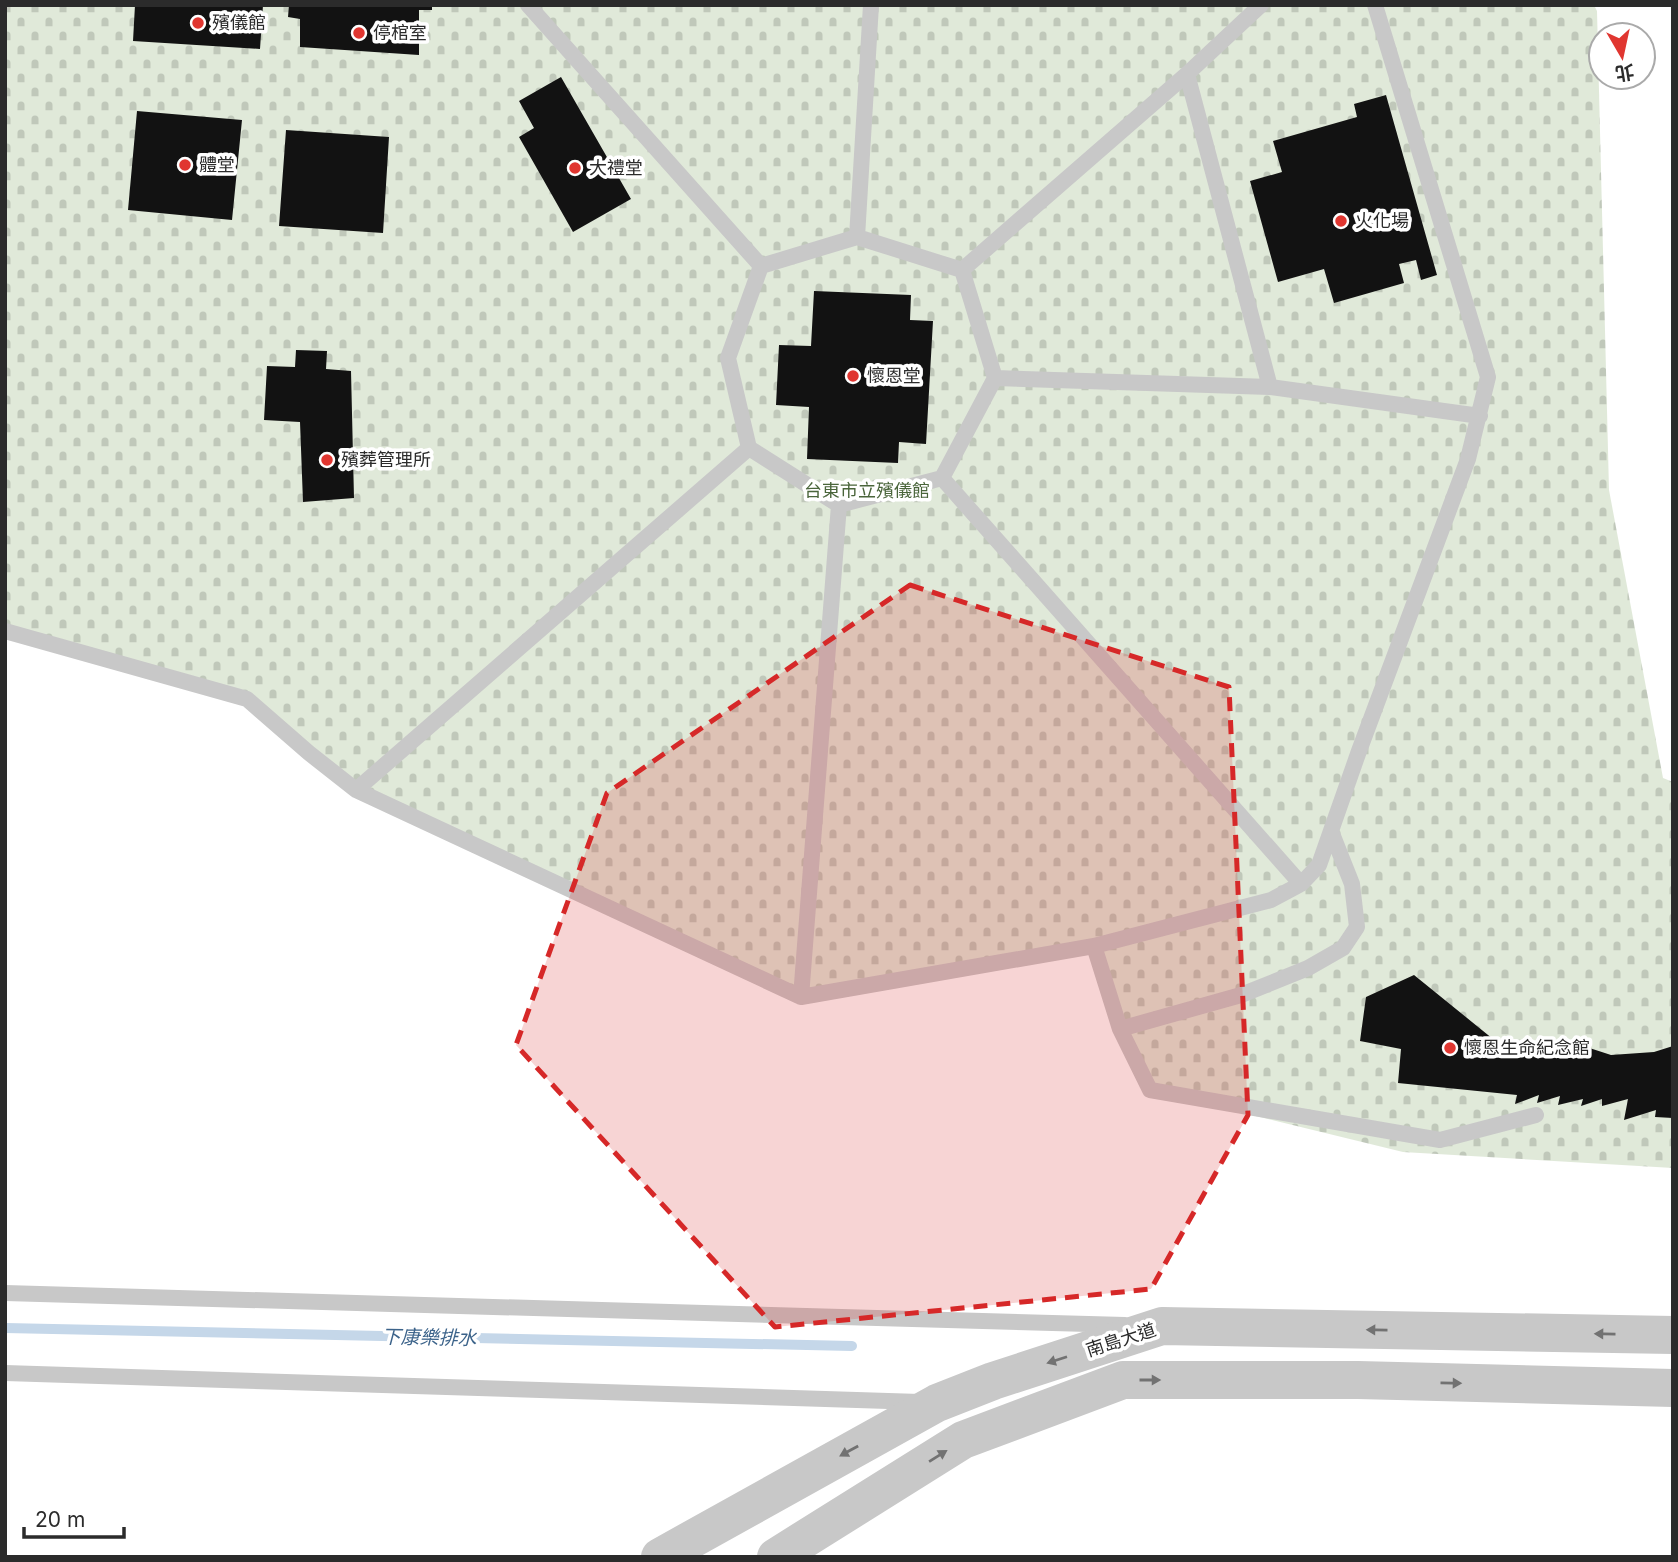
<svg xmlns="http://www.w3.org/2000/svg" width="1678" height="1562" font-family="Inter,'Noto Sans TC',sans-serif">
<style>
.cemetery{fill:url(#cemetery-stones)}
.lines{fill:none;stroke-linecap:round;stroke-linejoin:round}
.stream{stroke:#c5d7e9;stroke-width:10}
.building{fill:#121212}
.service{stroke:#c8c8c8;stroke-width:16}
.tertiary{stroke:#c8c8c8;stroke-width:38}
.oneway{fill:#727272}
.marked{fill:#d62828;fill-opacity:0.2;stroke:#d62828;stroke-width:5;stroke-dasharray:14 9;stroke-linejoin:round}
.poi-dot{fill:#e03630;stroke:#fff;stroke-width:2.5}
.labels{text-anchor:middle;stroke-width:7;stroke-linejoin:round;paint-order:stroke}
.poi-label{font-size:18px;fill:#2b2b2b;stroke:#fff;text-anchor:start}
.park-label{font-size:18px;fill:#4a653b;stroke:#fff}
.street-label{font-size:18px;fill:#2b2b2b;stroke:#fff}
.water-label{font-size:19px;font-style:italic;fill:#3c638a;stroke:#fff}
</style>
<defs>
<pattern id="cemetery-stones" width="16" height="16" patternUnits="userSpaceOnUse" patternTransform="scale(1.75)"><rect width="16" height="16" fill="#e0e9d9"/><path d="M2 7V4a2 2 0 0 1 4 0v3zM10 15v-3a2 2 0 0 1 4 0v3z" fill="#c0c8ba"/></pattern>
</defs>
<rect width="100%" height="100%" fill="#fff"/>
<path class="cemetery" d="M5,5H1594L1597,11L1609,490L1663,778L1673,782V1168L1403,1152L1150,1090L1094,946L801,997L356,790L247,699L5,631Z"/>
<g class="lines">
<path class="stream" d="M5,1328L852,1346"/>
</g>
<path class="building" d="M135,5H263L260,49L133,41Z
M289,5H432V10H419V55L300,47V19L288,17Z
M561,77L631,199L573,232L519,137L534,128L519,101Z
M1386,95L1437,275L1421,280L1416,260L1399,264L1404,283L1334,303L1324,269L1278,282L1250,181L1282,172L1273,141L1357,117L1354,104Z
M137,111L242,120L232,220L128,210Z
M286,130L389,137L383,233L279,226Z
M814,291L911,295L910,320L933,321L926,444L899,442L898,463L807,459L809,407L776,405L779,345L811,346Z
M296,350L327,351L326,369L351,371L354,498L303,502L300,422L264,420L267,366L295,367Z
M1414,975L1509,1052L1541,1041H1568L1611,1055L1654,1052L1673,1046V1118L1655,1117L1656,1110L1624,1120L1628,1099L1602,1106V1099L1581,1106L1583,1099L1558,1105L1560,1096L1537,1103L1539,1095L1515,1104L1517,1095L1398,1083L1401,1049L1360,1041L1366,997Z"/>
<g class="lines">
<path class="service" d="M528,5L761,266L857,237L871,5
M1261,5L1187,74L962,270L995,378L1270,387L1480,416
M1187,74L1270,387
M857,237L962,270
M749,448L839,505
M942,478L995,378
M5,631L247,699L309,753L356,790L801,997L1094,946L1271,900L1301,884L1319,865L1359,751L1468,459L1488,377L1375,5
M356,790L749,448L728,358L761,266
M1094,946L1120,1029L1150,1090L1440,1140L1536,1115
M801,997L839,505L942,478L1301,884
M1120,1029L1241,995L1308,968L1343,948L1357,927L1352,884L1331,831
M5,1293L1125,1325
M5,1373L920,1402"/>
<path class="tertiary" d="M660,1557L937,1403L993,1381L1162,1326L1673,1335
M776,1557L963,1440L1123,1380H1358L1673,1388"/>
</g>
<defs><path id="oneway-solid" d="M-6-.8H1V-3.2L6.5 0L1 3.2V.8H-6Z" transform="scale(1.75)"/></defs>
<g class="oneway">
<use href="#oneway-solid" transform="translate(1377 1330) rotate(-179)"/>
<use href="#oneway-solid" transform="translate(1605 1334) rotate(-179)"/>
<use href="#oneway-solid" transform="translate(1057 1360) rotate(162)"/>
<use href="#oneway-solid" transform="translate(1150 1380)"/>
<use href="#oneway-solid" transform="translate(1451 1383) rotate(1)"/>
<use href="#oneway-solid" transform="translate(849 1451) rotate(151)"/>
<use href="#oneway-solid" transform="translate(938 1456) rotate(-32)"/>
</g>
<path class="marked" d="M910,585L1229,687L1248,1115L1151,1289L775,1327L516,1045L607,793Z"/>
<g class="poi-dot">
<circle cx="198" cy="23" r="7"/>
<circle cx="359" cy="33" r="7"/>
<circle cx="185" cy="165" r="7"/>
<circle cx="575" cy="168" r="7"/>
<circle cx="1341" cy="221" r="7"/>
<circle cx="853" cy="376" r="7"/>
<circle cx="327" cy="460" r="7"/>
<circle cx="1450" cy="1048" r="7"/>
</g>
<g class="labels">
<g class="poi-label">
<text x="212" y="29">殯儀館</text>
<text x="373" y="39">停棺室</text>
<text x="199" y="171">體堂</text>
<text x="589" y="174">大禮堂</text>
<text x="1355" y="227">火化場</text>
<text x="867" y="382">懷恩堂</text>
<text x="341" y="466">殯葬管理所</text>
<text x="1464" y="1054">懷恩生命紀念館</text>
</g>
<g class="park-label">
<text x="867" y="497">台東市立殯儀館</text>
</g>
<g class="street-label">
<text transform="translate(1121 1340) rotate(-18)" y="6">南島大道</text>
</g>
<g class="water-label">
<text transform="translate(429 1337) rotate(1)" y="7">下康樂排水</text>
</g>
</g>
<rect width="1678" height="1562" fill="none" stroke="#2b2b2b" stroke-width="14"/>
<g transform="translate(1622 56) rotate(171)"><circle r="33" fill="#ffffff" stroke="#aaaaaa" stroke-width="2"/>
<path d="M0-5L12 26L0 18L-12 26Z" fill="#e03630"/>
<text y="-10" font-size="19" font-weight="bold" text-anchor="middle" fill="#2b2b2b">北</text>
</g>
<path d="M24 1527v10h100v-10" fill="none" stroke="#2b2b2b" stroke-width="3.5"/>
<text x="35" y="1527" font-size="21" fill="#2b2b2b" stroke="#ffffff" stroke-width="5" paint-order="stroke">20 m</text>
</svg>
